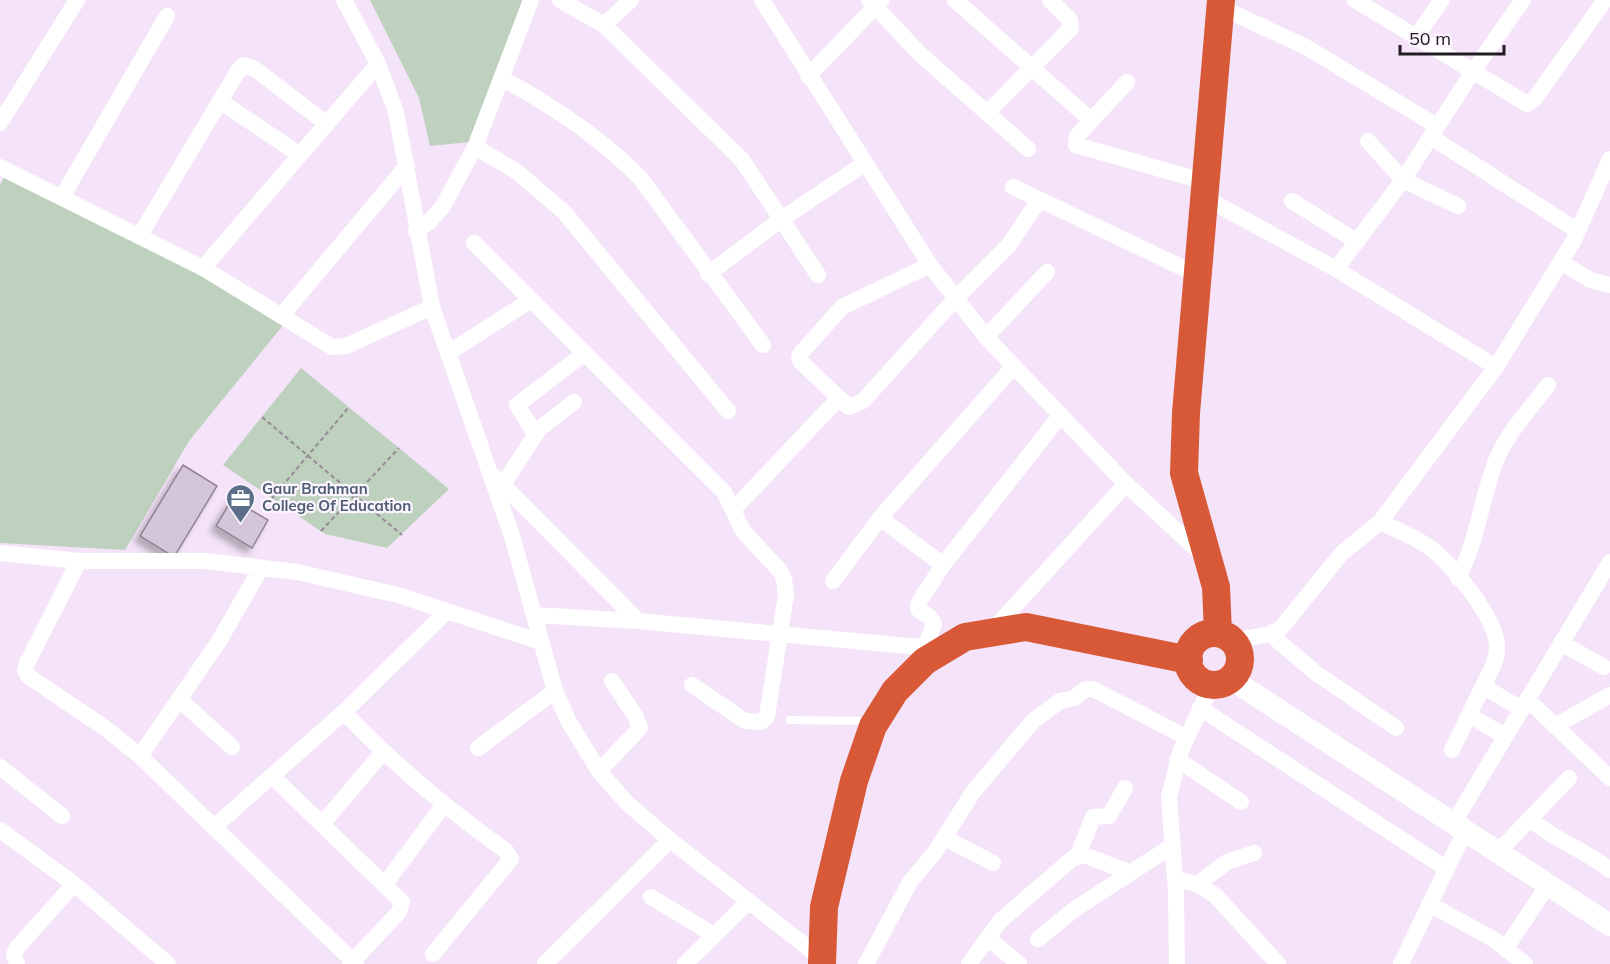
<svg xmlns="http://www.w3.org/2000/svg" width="1610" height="964" font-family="Mulish,sans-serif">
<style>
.green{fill:#bed1be}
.building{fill:#d5c5d9;stroke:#928395;stroke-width:1.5;filter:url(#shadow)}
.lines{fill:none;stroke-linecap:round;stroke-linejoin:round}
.path{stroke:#968a99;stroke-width:2;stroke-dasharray:4.5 3;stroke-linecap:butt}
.lane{stroke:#fff;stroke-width:8}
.street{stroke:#fff;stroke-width:16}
.secondary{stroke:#fff;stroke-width:22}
.highway{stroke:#d85938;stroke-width:28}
.labels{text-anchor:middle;stroke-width:4.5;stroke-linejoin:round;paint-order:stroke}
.service-label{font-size:15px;font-weight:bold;fill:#4e5e75;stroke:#fcf5fe;text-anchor:start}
</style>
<defs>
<filter id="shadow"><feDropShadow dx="-5.5" dy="5.5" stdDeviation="3" flood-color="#0004"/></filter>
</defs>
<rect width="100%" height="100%" fill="#f5e4f9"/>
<path class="green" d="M370,0H526L470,142L430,146L419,98Z
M5,176L211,280L284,324L189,441L125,550L0,543V185Z
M301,368L449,489L387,548L325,534L223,465Z"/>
<path class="building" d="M183,465L217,486L174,557L140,536Z
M232,499L268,520L252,548L216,526Z"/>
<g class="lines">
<path class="path" d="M262,417L402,535
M272,498L349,407
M321,531L399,448"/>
<path class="lane" d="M790,720L870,721"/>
<path class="street" d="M344,0L378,64L396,112L432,307L512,536L555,691L569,722L599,771L626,802L670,840L825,961
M560,0L604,25L742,160L818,275
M762,0L930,265L986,337L1126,484L1205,557
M869,0L920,54L1028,149
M955,0L1091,120
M1355,0L1527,104L1535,98L1605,0
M1220,7L1306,47L1437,126
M604,25L631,0
M1416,37L1442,0
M808,76L882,0
M503,79C553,106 601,138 641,179L763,345
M1127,82L1077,136L1076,145L1206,182
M220,101L300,155
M987,113L1071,28L1070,20L1050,0
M0,123L77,0
M1431,137L1578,231
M1368,141L1403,180L1458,206
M475,147L516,171L564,212L728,411
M0,167L203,268L332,347L346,346L432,307
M1013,187L1198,275
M62,197L167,16
M1205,198L1336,269L1496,367
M1292,201L1356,241
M416,231L429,222L443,206L475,147L531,0
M140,235L238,71L244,65L255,69L327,124
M474,243L724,492L743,531L780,571L784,579L786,595L767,716L761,722L745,721L692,685
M1561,262L1590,280L1610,285
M203,268L378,64
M1336,269L1403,180L1473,71L1523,0
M708,274L783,218L864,164
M282,315L407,166
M986,337L1047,272
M448,353L531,300
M839,398L801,362L799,357L801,353L842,307L930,265
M535,434L517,405L585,353
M495,477L638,621
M503,485L539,429L574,402
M733,510L839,398L849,407L863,401L955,299L1009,245L1039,200
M880,518L943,565
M1380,522C1395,529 1412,536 1426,545C1450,560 1496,618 1497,646C1498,660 1489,674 1483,686L1521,709
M0,553L79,561H206L297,572L398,595L541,642
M79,561L27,663L25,670L28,676L105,728L140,756L356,964
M1458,578C1478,540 1481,498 1497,458C1508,432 1531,408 1548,385
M833,581L880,518L1013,367
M534,615L638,621L942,649
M991,632L1126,484
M1270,634L1316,673L1396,728
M1233,641L1270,634L1281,628L1342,553L1380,522L1496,367L1573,242L1610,159
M1561,643L1604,667
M925,647L934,624L930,617L918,609L919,602L943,565L1060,416
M1527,699L1610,778
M180,700L232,747
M1200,708L1447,869
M344,712C394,765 447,809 506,851L511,859L433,954
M1469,715L1505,736
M1555,726L1610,695
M478,748L555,691
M1452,750L1483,686
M140,756L219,641L261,568
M1177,759L1241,802
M0,767L62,816
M599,771L640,728L636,717L612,681
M272,776L402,902L399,912L350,964
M1530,819C1554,840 1585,850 1610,870
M322,824L383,752
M1453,824L1610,562
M214,827L344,712L446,612
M0,830L74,884L168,964
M945,838L993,863
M1498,852L1569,778
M1078,855L1093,817L1109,816L1125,788
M1175,879L1197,884L1215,895L1278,964
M385,884L443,806
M1197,884L1227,862L1254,853
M651,897L714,935
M1429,904L1493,939L1525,964
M988,938L1019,964
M1038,939L1075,909L1172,846
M1506,948L1548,885
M17,964L14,955L16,949L74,884
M545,964L670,840
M685,964L749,901
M866,964L910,882L935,852L973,792L1033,721L1060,701L1074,698L1086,689H1093L1186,737
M969,964L1000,921L1073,858L1084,855L1131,873
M1177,964L1176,893L1169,797L1181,750L1212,685
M1401,964L1465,831"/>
<path class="secondary" d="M1231,679L1610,925"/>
<path class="highway" d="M1218,633L1216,587L1184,473L1186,413L1221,0
M1188 659a26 26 0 1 1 52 0a26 26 0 1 1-52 0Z
M822,964L824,907L854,781L873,726L895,691L925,661L965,637L1026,627L1189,660"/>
</g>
<defs>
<symbol id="office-pin" viewBox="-11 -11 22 30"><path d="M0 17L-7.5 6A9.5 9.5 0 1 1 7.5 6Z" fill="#5c6f8a" stroke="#fcf5fe"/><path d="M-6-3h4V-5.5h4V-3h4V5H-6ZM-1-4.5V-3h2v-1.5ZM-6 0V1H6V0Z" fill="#fff"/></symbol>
</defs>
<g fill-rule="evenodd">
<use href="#office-pin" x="224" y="482" width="33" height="45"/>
</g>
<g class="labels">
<g class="service-label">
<text x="262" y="494">Gaur Brahman<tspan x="262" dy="17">College Of Education</tspan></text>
</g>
</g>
<path d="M1400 45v9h104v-9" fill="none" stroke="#211b22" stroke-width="3"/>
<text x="1409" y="45" font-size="18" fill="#211b22" stroke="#fcf5fe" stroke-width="4.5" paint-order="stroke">50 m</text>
</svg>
